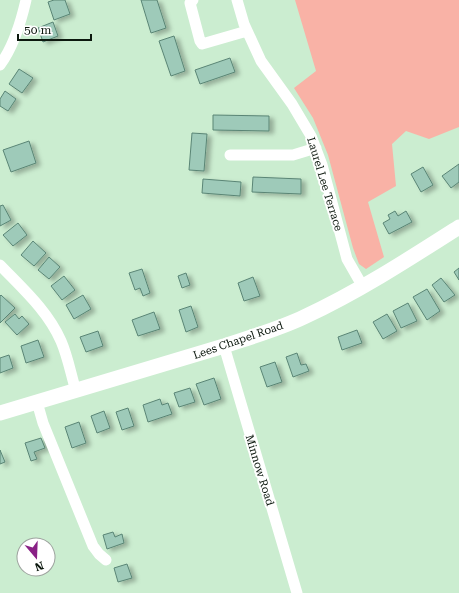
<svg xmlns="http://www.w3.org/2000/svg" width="459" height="593" font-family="'Roboto Serif',serif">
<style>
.green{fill:#f9b2a6}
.building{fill:#9ecab9;stroke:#5a8575;filter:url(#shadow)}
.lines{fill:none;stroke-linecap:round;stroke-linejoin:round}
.minor{stroke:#fff;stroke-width:11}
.major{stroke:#fff;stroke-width:15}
.labels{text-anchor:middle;stroke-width:4;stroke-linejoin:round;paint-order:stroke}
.street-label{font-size:11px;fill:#0c180e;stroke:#fff}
</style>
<defs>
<filter id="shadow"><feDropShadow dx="4.5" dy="2.5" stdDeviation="2" flood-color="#0004"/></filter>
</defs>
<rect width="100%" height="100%" fill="#cbedd0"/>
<path class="green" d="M295,0H459V127L429,139L406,131L392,144L396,186L368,202L384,257L366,269L359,264L353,248L328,155L313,118L294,88L316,71Z"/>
<path class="building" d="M54,0H65L70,14L54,20L48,2Z
M141,0H157L166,28L151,33Z
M53,22L58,36L43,42L38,28Z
M174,36L185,71L171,76L159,41Z
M230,58L235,72L200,84L195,70Z
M19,69L33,78L22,93L9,84Z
M5,91L16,99L8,111L0,106V99Z
M213,115L269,116V131L213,130Z
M192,133L207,134L204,171L189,170Z
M29,141L36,163L11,172L3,150Z
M459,164V182L451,188L442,176Z
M423,167L433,185L421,192L411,174Z
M253,177L301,179V194L252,192Z
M203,179L241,182L240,196L202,193Z
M3,205L11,220L0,226V206Z
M395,211L398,216L406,211L412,222L389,234L383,223L390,219L388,215Z
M18,223L27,235L13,246L3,235Z
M33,241L46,253L34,266L21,255Z
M49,257L60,267L49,279L38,270Z
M459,268V280L454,272Z
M142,269L150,293L143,296L140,288L135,290L129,273Z
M186,273L190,285L182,288L178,276Z
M64,276L75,290L62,300L51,286Z
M253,277L260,296L244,301L238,283Z
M441,278L455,295L444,302L432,285Z
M427,289L440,311L427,320L413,297Z
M1,295L15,308L0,323V296Z
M83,295L91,309L74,319L66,305Z
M408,303L417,321L401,328L393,311Z
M191,306L198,327L186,332L179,310Z
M154,312L160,329L138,336L132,320Z
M15,314L19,319L22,316L29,324L17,335L5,322Z
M387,314L397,331L383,339L373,322Z
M357,330L362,343L342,350L338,337Z
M98,331L103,346L86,352L80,337Z
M38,340L44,357L26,363L21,346Z
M297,353L301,365L306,364L309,371L293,377L286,357Z
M9,355L13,368L0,373V358Z
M275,362L282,382L267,387L260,367Z
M214,378L221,399L204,405L196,384Z
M190,388L195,402L179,407L174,393Z
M160,399L162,405L168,403L172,414L148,422L143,405Z
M128,408L134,426L122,430L116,412Z
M104,411L110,428L97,433L91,416Z
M79,422L86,443L72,448L65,427Z
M41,438L45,448L34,452L37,459L31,461L25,443Z
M0,450L5,462L0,464Z
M113,532L115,537L122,534L124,543L107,549L103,535Z
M127,564L132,578L118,582L114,568Z"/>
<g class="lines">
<path class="minor" d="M193,0L190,3L200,41L202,44L247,31
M237,0L244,24L261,61L292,104L311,136L322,165L347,259L363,287
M0,65C14,46 21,22 26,0
M230,155H293L316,148
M0,265C23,289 48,311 61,341C68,357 71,375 76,391
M224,346L297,593
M37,402L43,423L93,546L99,554L106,560"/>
<path class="major" d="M0,413L224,346C251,337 279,329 304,317C358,292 409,259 459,227"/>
</g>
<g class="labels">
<g class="street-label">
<text transform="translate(325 184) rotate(73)" y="4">Laurel Lee Terrace</text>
<text transform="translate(238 340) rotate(-19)" y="4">Lees Chapel Road</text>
<text transform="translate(260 470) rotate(73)" y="4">Minnow Road</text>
</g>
</g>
<g transform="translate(36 557) rotate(161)"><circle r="19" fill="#ffffff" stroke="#9ea39f"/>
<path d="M0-3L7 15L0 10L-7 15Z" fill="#8a2186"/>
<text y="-6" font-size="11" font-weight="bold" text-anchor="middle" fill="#0c180e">N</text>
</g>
<path d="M18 34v6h73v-6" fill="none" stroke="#0c180e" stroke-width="2"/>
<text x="24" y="34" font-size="12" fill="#0c180e" stroke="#ffffff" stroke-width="3" paint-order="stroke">50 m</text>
</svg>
